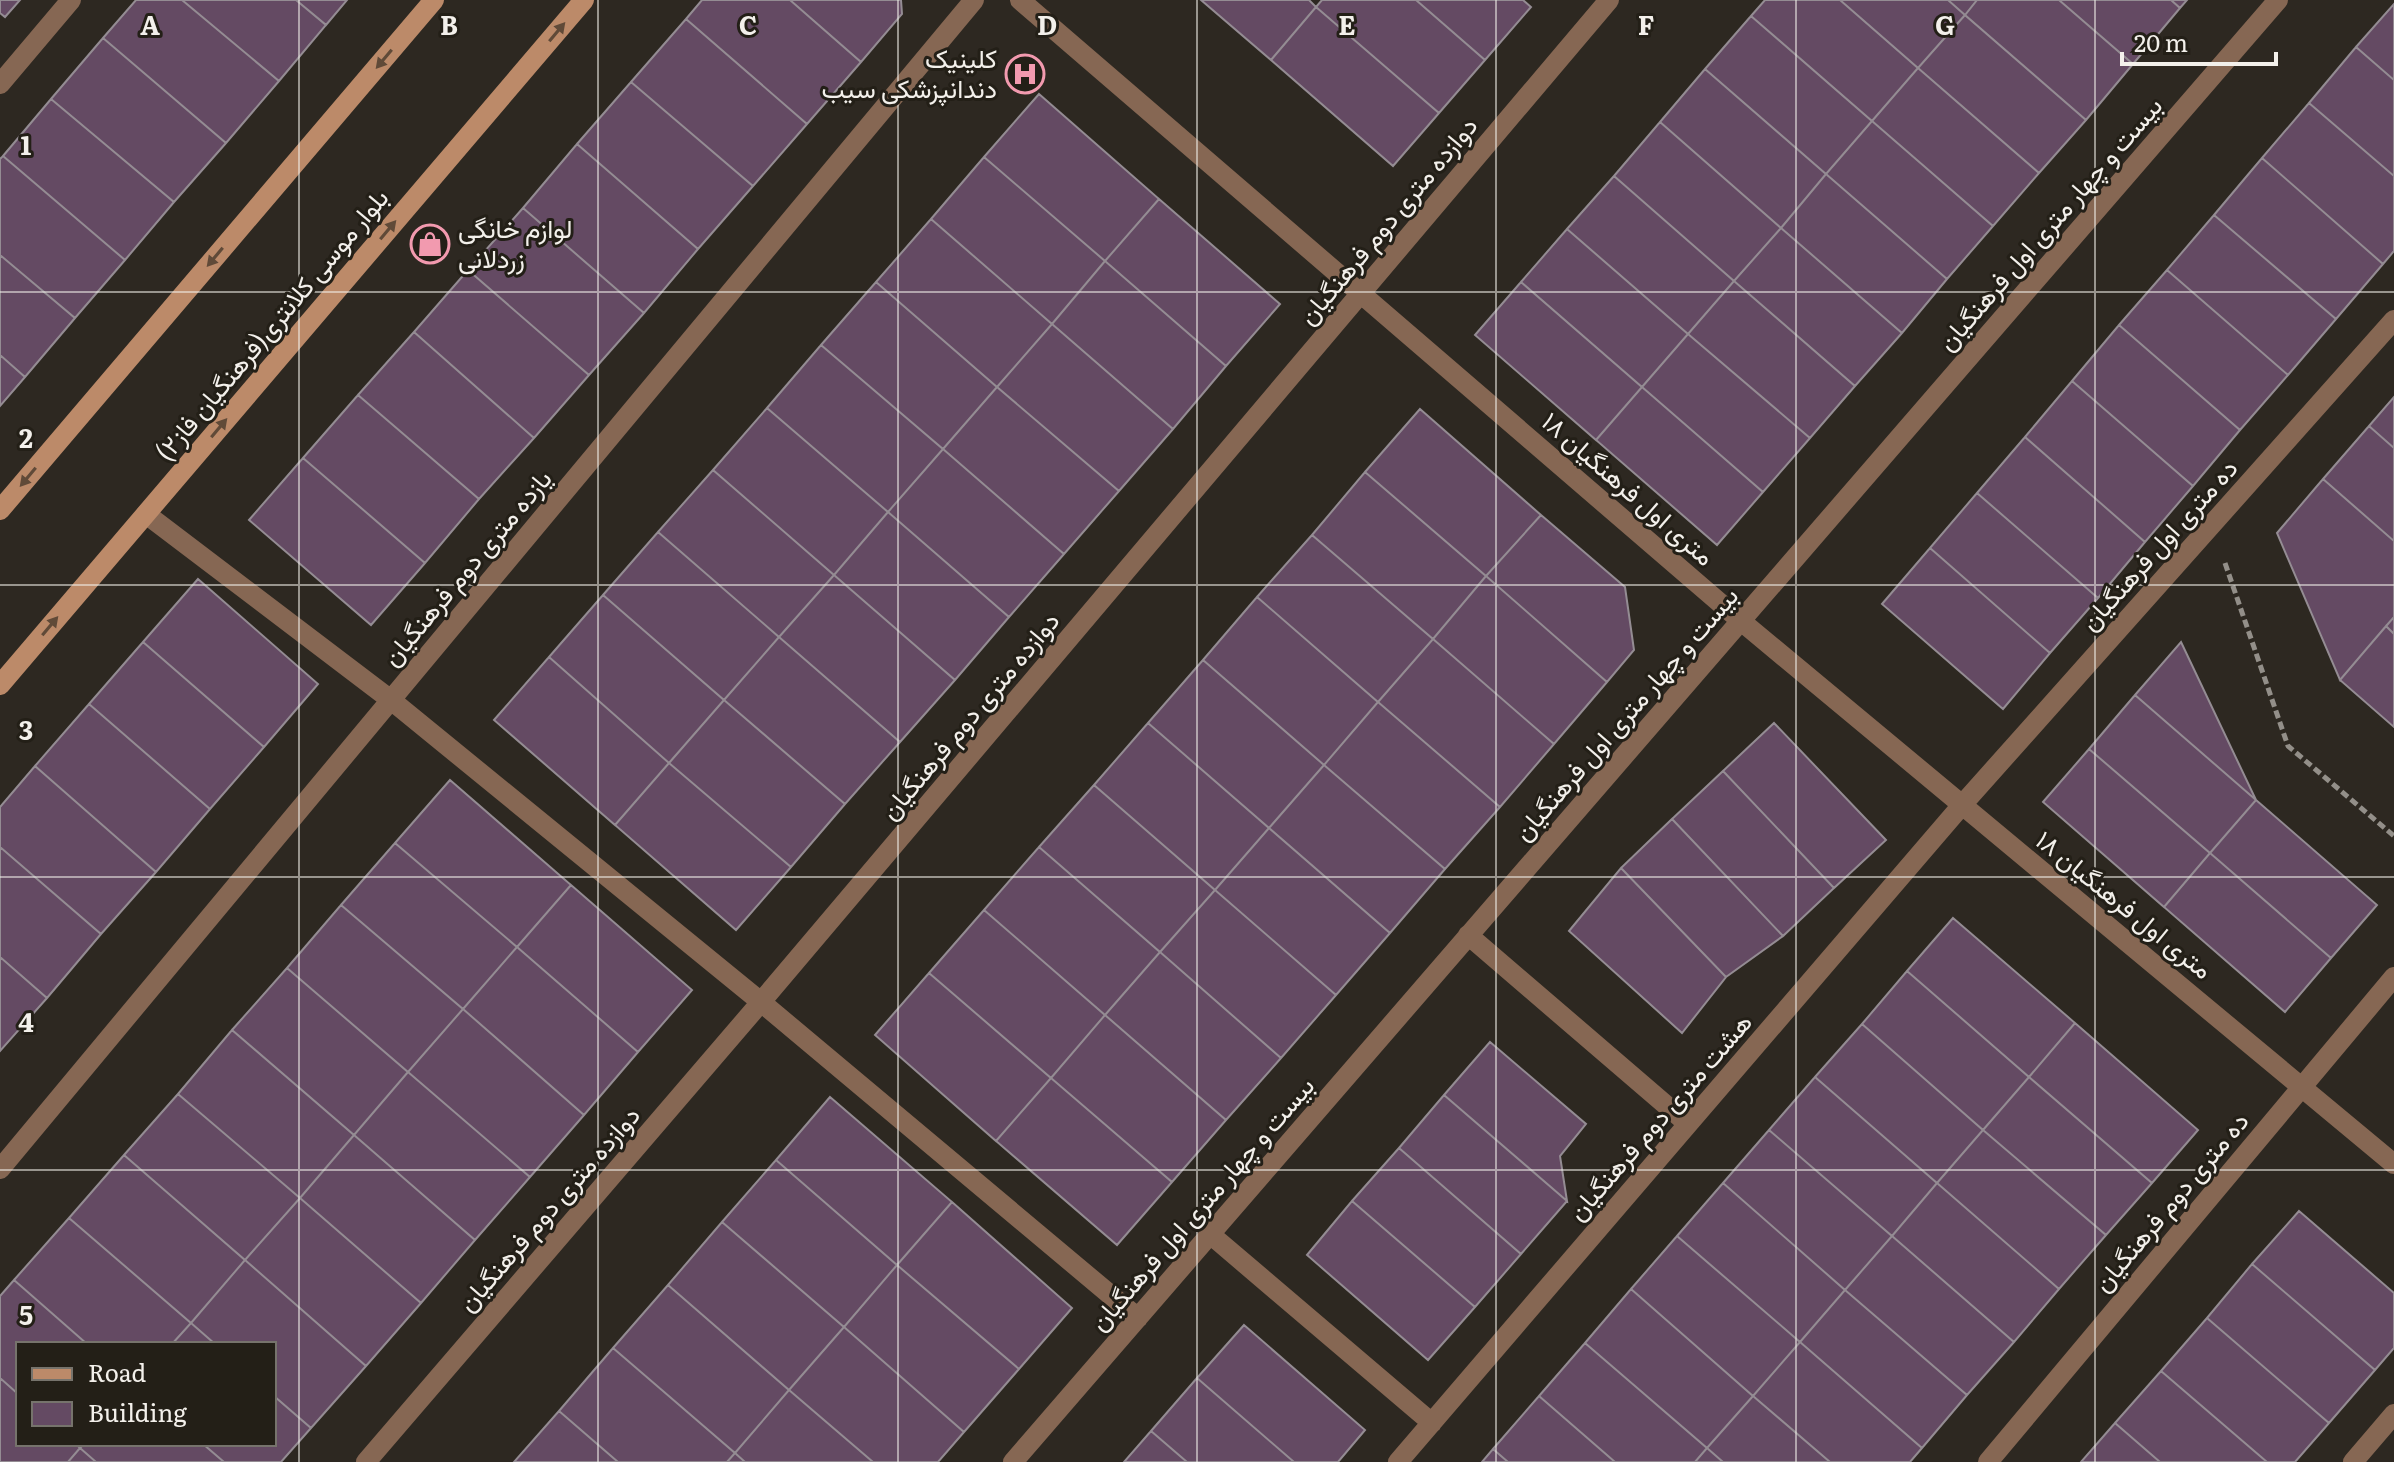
<svg xmlns="http://www.w3.org/2000/svg" width="2394" height="1462" font-family="Literata,Vazirmatn,serif">
<style>
.building{fill:#644a63;stroke:#948c93;stroke-width:2}
.lines{fill:none;stroke-linecap:round;stroke-linejoin:round}
.path{stroke:#938f89;stroke-width:5;stroke-dasharray:8 4;stroke-linecap:butt}
.minor{stroke:#866753;stroke-width:20}
.secondary{stroke:#bc8a69;stroke-width:20}
.oneway{fill:#604a38}
.grid{fill:none;stroke:#f3f0eb;stroke-width:2;stroke-opacity:0.55}
.labels{text-anchor:middle;stroke-width:6;stroke-linejoin:round;paint-order:stroke}
.poi-label{font-size:26px;fill:#f3f0eb;stroke:#231f17;text-anchor:end}
.street-label{font-size:26px;fill:#f3f0eb;stroke:#231f17}
.grid-label{font-size:26px;text-anchor:middle;font-weight:bold;fill:#f3f0eb;stroke:#231f17;stroke-width:6;stroke-linejoin:round;paint-order:stroke}
</style>
<rect width="100%" height="100%" fill="#2d2821"/>
<path class="building" d="M0,0H20L5,17L0,13Z
M136,0H182L279,81L226,143L103,38Z
M182,0H296L326,25L279,81Z
M296,0H347L326,25Z
M702,0H790L861,62L807,124L686,19Z
M790,0H901L902,14L861,62Z
M1201,0H1309L1316,7L1271,60Z
M1322,0H1416L1485,60L1439,113L1316,7Z
M1416,0H1523L1531,7L1485,60Z
M1765,0H1840L1918,68L1872,121L1751,16Z
M1840,0H1948L1965,15L1918,68Z
M1948,0H1977L1965,15Z
M1977,0H2059L2133,64L2086,120L1965,15Z
M2059,0H2171L2180,8L2133,64Z
M2171,0H2187L2180,8Z
M2394,4V80L2356,47Z
M1316,7L1439,113L1393,166L1271,60Z
M1965,15L2086,120L2039,173L1918,68Z
M1751,16L1872,121L1826,174L1705,69Z
M686,19L807,124L753,186L631,82Z
M103,38L226,143L174,202L51,99Z
M2356,47L2394,80V176L2309,103Z
M1918,68L2039,173L1993,226L1872,121Z
M1705,69L1826,174L1781,228L1660,122Z
M631,82L753,186L698,249L577,144Z
M1039,94L1159,199L1105,261L984,157Z
M51,99L174,202L125,260L3,156Z
M2309,103L2394,176V251L2383,264L2262,158Z
M1872,121L1993,226L1947,279L1826,174Z
M1660,122L1781,228L1734,281L1614,176Z
M577,144L698,249L644,313L523,208Z
M3,156L125,260L75,318L0,255V159Z
M984,157L1105,261L1052,324L931,219Z
M2262,158L2383,264L2336,319L2214,215Z
M1826,174L1947,279L1902,333L1781,228Z
M1614,176L1734,281L1688,334L1567,229Z
M1159,199L1280,304L1226,366L1105,261Z
M523,208L644,313L589,375L468,270Z
M2214,215L2336,319L2288,375L2167,270Z
M931,219L1052,324L997,387L876,282Z
M1781,228L1902,333L1855,386L1734,281Z
M1567,229L1688,334L1642,387L1521,282Z
M0,255L75,318L25,377L0,355Z
M1105,261L1226,366L1173,429L1052,324Z
M468,270L589,375L534,438L414,332Z
M2167,270L2288,375L2240,430L2119,325Z
M1734,281L1855,386L1810,438L1688,334Z
M876,282L997,387L943,449L821,345Z
M1521,282L1642,387L1596,440L1475,335Z
M1052,324L1173,429L1119,491L997,387Z
M2119,325L2240,430L2193,486L2072,381Z
M414,332L534,438L479,499L358,395Z
M1688,334L1810,438L1763,492L1642,387Z
M821,345L943,449L888,512L767,408Z
M0,355L25,377L0,406Z
M2072,381L2193,486L2145,542L2025,437Z
M997,387L1119,491L1064,554L943,449Z
M1642,387L1763,492L1717,545L1596,440Z
M358,395L479,499L425,563L303,458Z
M2394,397V448L2369,426Z
M767,408L888,512L834,575L713,470Z
M1420,409L1541,515L1486,576L1365,472Z
M2369,426L2394,448V541L2323,479Z
M2025,437L2145,542L2098,598L1977,493Z
M943,449L1064,554L1009,617L888,512Z
M303,458L425,563L371,625L249,520Z
M713,470L834,575L779,637L658,532Z
M1365,472L1486,576L1433,639L1312,535Z
M2323,479L2394,541V617L2340,680L2277,533Z
M1977,493L2098,598L2050,653L1930,548Z
M888,512L1009,617L955,680L834,575Z
M1541,515L1625,587L1634,650L1607,682L1486,576Z
M658,532L779,637L724,700L603,595Z
M1312,535L1433,639L1378,702L1257,597Z
M1930,548L2050,653L2003,709L1882,604Z
M834,575L955,680L900,742L779,637Z
M1486,576L1607,682L1554,744L1433,639Z
M198,579L318,684L264,747L143,642Z
M603,595L724,700L669,763L549,657Z
M1257,597L1378,702L1324,765L1203,660Z
M2394,617V634L2386,626Z
M2386,626L2394,634V727L2340,680Z
M779,637L900,742L845,804L724,700Z
M1433,639L1554,744L1500,807L1378,702Z
M143,642L264,747L210,809L89,704Z
M2181,642L2256,800L2135,695Z
M549,657L669,763L615,825L494,720Z
M1203,660L1324,765L1269,828L1148,723Z
M2135,695L2256,800L2210,853L2089,749Z
M724,700L845,804L791,867L669,763Z
M1378,702L1500,807L1445,869L1324,765Z
M89,704L210,809L156,872L35,766Z
M1148,723L1269,828L1215,890L1094,785Z
M1774,723L1886,840L1834,888L1723,771Z
M2089,749L2210,853L2164,907L2043,802Z
M669,763L791,867L736,930L615,825Z
M1324,765L1445,869L1390,933L1269,828Z
M35,766L156,872L101,934L0,847V807Z
M1723,771L1834,888L1783,936L1672,819Z
M450,780L571,885L517,947L395,843Z
M1094,785L1215,890L1160,952L1039,847Z
M2256,800L2377,905L2331,958L2210,853Z
M1672,819L1783,936L1726,977L1621,868Z
M1269,828L1390,933L1336,995L1215,890Z
M395,843L517,947L463,1009L341,905Z
M0,847L101,934L47,998L0,957Z
M1039,847L1160,952L1105,1015L984,910Z
M2210,853L2331,958L2285,1012L2164,907Z
M1621,868L1726,977L1682,1033L1569,931Z
M571,885L692,990L638,1052L517,947Z
M1215,890L1336,995L1281,1058L1160,952Z
M341,905L463,1009L408,1072L287,968Z
M984,910L1105,1015L1051,1078L929,973Z
M1953,918L2075,1023L2029,1077L1907,971Z
M517,947L638,1052L584,1115L463,1009Z
M1160,952L1281,1058L1226,1120L1105,1015Z
M0,957L47,998L0,1051Z
M287,968L408,1072L354,1135L232,1030Z
M1907,971L2029,1077L1983,1130L1862,1024Z
M929,973L1051,1078L996,1141L875,1035Z
M463,1009L584,1115L530,1177L408,1072Z
M1105,1015L1226,1120L1172,1182L1051,1078Z
M2075,1023L2198,1130L2152,1183L2029,1077Z
M1862,1024L1983,1130L1937,1183L1815,1077Z
M232,1030L354,1135L300,1198L178,1094Z
M1490,1042L1586,1124L1560,1156L1567,1201L1444,1095Z
M408,1072L530,1177L475,1240L354,1135Z
M1815,1077L1937,1183L1892,1236L1769,1130Z
M2029,1077L2152,1183L2106,1235L1983,1130Z
M1051,1078L1172,1182L1117,1245L996,1141Z
M178,1094L300,1198L245,1260L124,1155Z
M1444,1095L1567,1201L1521,1254L1399,1148Z
M830,1097L952,1202L897,1265L776,1160Z
M1769,1130L1892,1236L1845,1290L1723,1183Z
M1983,1130L2106,1235L2059,1289L1937,1183Z
M354,1135L475,1240L421,1303L300,1198Z
M1399,1148L1521,1254L1475,1307L1352,1201Z
M124,1155L245,1260L191,1323L69,1218Z
M776,1160L897,1265L844,1327L722,1222Z
M1723,1183L1845,1290L1800,1342L1677,1236Z
M1937,1183L2059,1289L2014,1342L1892,1236Z
M300,1198L421,1303L366,1366L245,1260Z
M1352,1201L1475,1307L1428,1360L1307,1255Z
M952,1202L1072,1308L1019,1369L897,1265Z
M2299,1211L2394,1293V1348L2375,1370L2252,1264Z
M69,1218L191,1323L172,1344H87L14,1280Z
M722,1222L844,1327L789,1390L668,1285Z
M1677,1236L1800,1342L1753,1396L1631,1289Z
M1892,1236L2014,1342L1967,1395L1845,1290Z
M245,1260L366,1366L311,1428L274,1396V1344H215L191,1323Z
M2252,1264L2375,1370L2329,1423L2207,1318Z
M897,1265L1019,1369L964,1432L844,1327Z
M14,1280L87,1344H18V1394L0,1378V1296Z
M668,1285L789,1390L735,1453L613,1348Z
M1631,1289L1753,1396L1707,1448L1585,1343Z
M1845,1290L1967,1395L1922,1448L1800,1342Z
M2207,1318L2329,1423L2295,1462H2267L2161,1371Z
M191,1323L215,1344H172Z
M1244,1325L1365,1430L1338,1462H1294L1197,1378Z
M844,1327L964,1432L938,1462H873L789,1390Z
M1800,1342L1922,1448L1910,1462H1830L1753,1396Z
M1585,1343L1707,1448L1695,1462H1615L1539,1396Z
M613,1348L735,1453L727,1462H618L559,1411Z
M2161,1371L2267,1462H2160L2115,1423Z
M0,1378L18,1394V1444H76L80,1448L68,1462H0Z
M1197,1378L1294,1462H1187L1151,1431Z
M789,1390L873,1462H745L735,1453Z
M274,1396L311,1428L281,1462H224L203,1444H274Z
M1539,1396L1615,1462H1508L1493,1449Z
M1753,1396L1830,1462H1723L1707,1448Z
M559,1411L618,1462H514Z
M2115,1423L2160,1462H2081Z
M1151,1431L1187,1462H1124Z
M84,1444H203L224,1462H96L80,1448Z
M80,1448L96,1462H68Z
M1707,1448L1723,1462H1695Z
M1493,1449L1508,1462H1482Z
M735,1453L745,1462H727Z"/>
<g class="lines">
<path class="path" d="M2225,563L2288,746L2394,836"/>
<path class="minor" d="M1020,0L1741,621L2394,1164
M0,84L71,0
M146,514L391,700L761,1002L1138,1318
M1468,935L1688,1124
M0,1169L974,0
M1210,1234L1432,1423
M366,1462L761,1002L1609,0
M1013,1462L2278,0
M1398,1462L1962,805L2394,320
M1988,1462L2394,977
M2353,1462L2394,1414"/>
<path class="secondary" d="M0,510L434,0
M0,685L584,0"/>
</g>
<defs><path id="oneway-solid" d="M-6-.8H1V-3.2L6.5 0L1 3.2V.8H-6Z" transform="scale(2)"/></defs>
<g class="oneway">
<use href="#oneway-solid" transform="translate(557 32) rotate(-50)"/>
<use href="#oneway-solid" transform="translate(384 59) rotate(130)"/>
<use href="#oneway-solid" transform="translate(388 230) rotate(-50)"/>
<use href="#oneway-solid" transform="translate(215 257) rotate(130)"/>
<use href="#oneway-solid" transform="translate(219 428) rotate(-50)"/>
<use href="#oneway-solid" transform="translate(28 477) rotate(130)"/>
<use href="#oneway-solid" transform="translate(50 626) rotate(-50)"/>
</g>
<path class="grid" d="M299,0V1462M598,0V1462M898,0V1462M1197,0V1462M1496,0V1462M1796,0V1462M2095,0V1462M0,292H2394M0,585H2394M0,877H2394M0,1170H2394"/>
<defs>
<symbol id="hospital-ring" viewBox="-11 -11 22 22"><circle r="9.5" fill="#231f17" stroke="#f29aaf" stroke-width="1.5"/><path d="M-5-5h3v3.5h4V-5h3V5h-3V1.5h-4V5h-3Z" fill="#f29aaf"/></symbol>
<symbol id="shop-ring" viewBox="-11 -11 22 22"><circle r="9.5" fill="#231f17" stroke="#f29aaf" stroke-width="1.5"/><path d="M-5-2.5h2.3a2.7 3.5 0 0 1 5.4 0H5L5.5 6h-11ZM-1.5-2.5h3a1.5 2.3 0 0 0-3 0Z" fill="#f29aaf"/></symbol>
</defs>
<g fill-rule="evenodd">
<use href="#hospital-ring" x="1003" y="52" width="44" height="44"/>
<use href="#shop-ring" x="408" y="222" width="44" height="44"/>
</g>
<g class="labels">
<g class="poi-label">
<text x="997" y="68">کلینیک<tspan x="997" dy="30">دندانپزشکی سیب</tspan></text>
<text x="458" y="238" text-anchor="start">لوازم خانگی<tspan x="458" dy="30">زردلانی</tspan></text>
</g>
<g class="street-label">
<text transform="translate(1388 221) rotate(-50)" y="9">دوازده متری دوم فرهنگیان</text>
<text transform="translate(2050 224) rotate(-49)" y="9">بیست و چهار متری اول فرهنگیان</text>
<text transform="translate(272 325) rotate(-50)" y="9">بلوار موسی کلانتری(فرهنگیان فاز۲)</text>
<text transform="translate(1628 489) rotate(41)" y="9">۱۸ متری اول فرهنگیان</text>
<text transform="translate(2159 545) rotate(-48)" y="9">ده متری اول فرهنگیان</text>
<text transform="translate(467 568) rotate(-50)" y="9">یازده متری دوم فرهنگیان</text>
<text transform="translate(1626 714) rotate(-49)" y="9">بیست و چهار متری اول فرهنگیان</text>
<text transform="translate(970 716) rotate(-50)" y="9">دوازده متری دوم فرهنگیان</text>
<text transform="translate(2124 905) rotate(39)" y="9">۱۸ متری اول فرهنگیان</text>
<text transform="translate(1660 1117) rotate(-49)" y="9">هشت متری دوم فرهنگیان</text>
<text transform="translate(2171 1202) rotate(-50)" y="9">ده متری دوم فرهنگیان</text>
<text transform="translate(1202 1204) rotate(-49)" y="9">بیست و چهار متری اول فرهنگیان</text>
<text transform="translate(549 1209) rotate(-49)" y="9">دوازده متری دوم فرهنگیان</text>
</g>
</g>
<g class="grid-label">
<text x="150" y="35">A</text>
<text x="449" y="35">B</text>
<text x="748" y="35">C</text>
<text x="1047" y="35">D</text>
<text x="1347" y="35">E</text>
<text x="1646" y="35">F</text>
<text x="1945" y="35">G</text>
<text x="26" y="155">1</text>
<text x="26" y="448">2</text>
<text x="26" y="740">3</text>
<text x="26" y="1032">4</text>
<text x="26" y="1325">5</text>
</g>
<rect x="16" y="1342" width="260" height="104" fill="#231f17" stroke="#76736c" stroke-width="2"/>
<rect x="32" y="1368" width="40" height="12" fill="#bc8a69" stroke="#76736c" stroke-width="2"/>
<text x="88" y="1382" font-size="24" fill="#f3f0eb">Road</text>
<rect x="32" y="1402" width="40" height="24" fill="#644a63" stroke="#76736c" stroke-width="2"/>
<text x="88" y="1422" font-size="24" fill="#f3f0eb">Building</text>
<path d="M2122 52v12h154v-12" fill="none" stroke="#f3f0eb" stroke-width="4"/>
<text x="2134" y="52" font-size="24" fill="#f3f0eb" stroke="#231f17" stroke-width="6" paint-order="stroke">20 m</text>
</svg>
